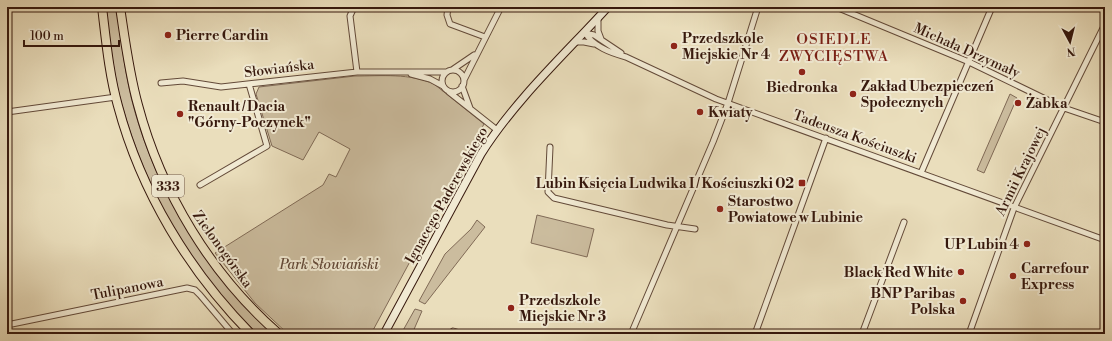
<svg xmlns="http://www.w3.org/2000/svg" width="1112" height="341" font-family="'Libre Bodoni',serif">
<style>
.green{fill:#cbbc9e;stroke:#806a56}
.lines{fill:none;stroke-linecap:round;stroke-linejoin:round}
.street-casing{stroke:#634a39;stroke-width:7}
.secondary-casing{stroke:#36180d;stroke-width:9}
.primary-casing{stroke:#36180d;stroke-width:10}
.street{stroke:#f1ead3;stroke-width:5}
.secondary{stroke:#f1ead3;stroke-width:7}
.primary{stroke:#eadebc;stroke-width:8}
.poi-dot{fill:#8f2418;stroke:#f1ead3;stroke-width:1.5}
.labels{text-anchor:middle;stroke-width:4;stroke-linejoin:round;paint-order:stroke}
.shield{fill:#f1ead3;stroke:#6e5748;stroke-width:1}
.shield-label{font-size:13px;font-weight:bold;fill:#36180d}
.poi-label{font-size:14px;font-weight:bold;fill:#36180d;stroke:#f1ead3;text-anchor:start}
.street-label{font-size:14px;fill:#36180d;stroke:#f1ead3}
.park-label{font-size:14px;font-style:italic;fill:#634938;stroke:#f1ead3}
.neighbourhood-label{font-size:15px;letter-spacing:1px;fill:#7a1f14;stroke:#f1ead3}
</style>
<rect width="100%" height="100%" fill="#eadebc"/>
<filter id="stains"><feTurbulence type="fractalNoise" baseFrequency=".005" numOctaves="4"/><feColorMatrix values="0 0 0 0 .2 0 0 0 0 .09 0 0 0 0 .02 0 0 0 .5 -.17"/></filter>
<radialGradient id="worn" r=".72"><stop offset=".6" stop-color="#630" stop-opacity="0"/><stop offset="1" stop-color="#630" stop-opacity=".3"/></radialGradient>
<path class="green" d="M106,7H116C121,37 124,67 131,97C153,187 205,270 272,334H258C192,274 146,191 122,105C113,74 110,40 106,7Z
M355,76C381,76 410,73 434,84L484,124L371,334H288L255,303L215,253L323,185L329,174L336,177L350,149L319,132L303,160L272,146L256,94L259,87Z
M1010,94L1017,98L984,173L977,170Z
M537,215L594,229L587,257L531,243Z
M477,220L485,227L425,304L419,301L445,254L471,229Z
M415,309L422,311L412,334H401Z"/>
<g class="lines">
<defs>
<path id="street" d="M354,7L350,16L357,72
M448,7L447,15L450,24L485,37
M836,7L969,62L1064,108L1105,122
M598,17V31L601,39
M585,33C594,47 611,53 626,57L716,99L1105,240
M585,33L594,35L621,53
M575,42H584L594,44
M452,70L474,55
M442 81a11 11 0 1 1 22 0a11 11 0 1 1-22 0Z
M411,74L430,79L443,86
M464,80L501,7
M161,83L183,81L221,87L357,72H446
M462,86L470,108
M449,92L497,130
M7,112L116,97
M550,147L548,192L554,198L667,225L695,229
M921,173L992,7
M200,185L267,146L249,84
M7,325L187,288L195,290L200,295L233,334
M453,331L463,334
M631,334L713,142L728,103L758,7
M755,334L826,138
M862,334L904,222
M969,334L1014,208L1105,24"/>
<path id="secondary" d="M384,334L481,154C516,99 564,55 608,7"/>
<path id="primary" d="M102,7C106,40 109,74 118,106C141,192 189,271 251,334
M120,7C125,40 129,73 138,105C161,192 211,275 279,334"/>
</defs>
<use href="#street" class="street-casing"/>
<use href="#secondary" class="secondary-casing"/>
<use href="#primary" class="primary-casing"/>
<use href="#street" class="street"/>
<use href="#secondary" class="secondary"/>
<use href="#primary" class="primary"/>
</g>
<g class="poi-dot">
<circle cx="168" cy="35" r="4"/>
<circle cx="674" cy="46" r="4"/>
<circle cx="802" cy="72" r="4"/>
<circle cx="853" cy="94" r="4"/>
<circle cx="1018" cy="103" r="4"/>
<circle cx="700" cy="112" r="4"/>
<circle cx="180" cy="114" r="4"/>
<rect x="798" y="179" width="8" height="8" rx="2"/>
<circle cx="720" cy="209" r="4"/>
<circle cx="1027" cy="244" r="4"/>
<circle cx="961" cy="272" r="4"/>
<circle cx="1013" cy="276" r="4"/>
<circle cx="963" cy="301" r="4"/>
<circle cx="511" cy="308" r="4"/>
</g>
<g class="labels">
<rect class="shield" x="152" y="175" width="32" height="22" rx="3"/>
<g class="shield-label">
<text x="168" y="191">333</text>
</g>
<g class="poi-label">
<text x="176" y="40">Pierre Cardin</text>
<text x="682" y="43">Przedszkole<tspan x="682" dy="16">Miejskie Nr 4</tspan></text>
<text x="861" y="91">Zakład Ubezpieczeń<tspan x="861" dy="16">Społecznych</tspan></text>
<text x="802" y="92" text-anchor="middle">Biedronka</text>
<text x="1026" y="108">Żabka</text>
<text x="188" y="111">Renault / Dacia<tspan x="188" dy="16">"Górny-Poczynek"</tspan></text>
<text x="708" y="117">Kwiaty</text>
<text x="794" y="188" text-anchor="end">Lubin Księcia Ludwika I / Kościuszki 02</text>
<text x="728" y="206">Starostwo<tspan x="728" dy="16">Powiatowe w Lubinie</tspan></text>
<text x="1019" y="249" text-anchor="end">UP Lubin 4</text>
<text x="1021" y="273">Carrefour<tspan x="1021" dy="16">Express</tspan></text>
<text x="953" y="277" text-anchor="end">Black Red White</text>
<text x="955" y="298" text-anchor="end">BNP Paribas<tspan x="955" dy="16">Polska</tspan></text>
<text x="519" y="305">Przedszkole<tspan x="519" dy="16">Miejskie Nr 3</tspan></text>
</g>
<g class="street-label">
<text transform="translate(967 50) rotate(24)" y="5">Michała Drzymały</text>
<text transform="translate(279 68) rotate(-7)" y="5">Słowiańska</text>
<text transform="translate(855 136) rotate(20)" y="5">Tadeusza Kościuszki</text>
<text transform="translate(1020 171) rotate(-64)" y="5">Armii Krajowej</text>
<text transform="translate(446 195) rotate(-61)" y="5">Ignacego Paderewskiego</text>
<text transform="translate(223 249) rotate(54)" y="5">Zielonogórska</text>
<text transform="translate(127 288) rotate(-11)" y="5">Tulipanowa</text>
</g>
<g class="park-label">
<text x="329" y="269">Park Słowiański</text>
</g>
<g class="neighbourhood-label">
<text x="834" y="44">OSIEDLE<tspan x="834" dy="17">ZWYCIĘSTWA</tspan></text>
</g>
</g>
<rect width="1112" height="341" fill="none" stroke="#eadebc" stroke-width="24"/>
<rect x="8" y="8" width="1096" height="325" fill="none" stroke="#36180d" stroke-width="2"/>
<rect x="12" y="12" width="1088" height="317" fill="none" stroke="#36180d"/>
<g transform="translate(1070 42) rotate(173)" stroke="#f1ead3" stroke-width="3" paint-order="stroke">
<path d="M0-3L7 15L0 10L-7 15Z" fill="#36180d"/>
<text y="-6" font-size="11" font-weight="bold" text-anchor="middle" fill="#36180d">N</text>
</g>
<path d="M24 40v6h95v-6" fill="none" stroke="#36180d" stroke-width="2"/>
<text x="30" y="40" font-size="12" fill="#36180d" stroke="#f1ead3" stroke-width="3" paint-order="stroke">100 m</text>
<rect width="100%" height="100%" filter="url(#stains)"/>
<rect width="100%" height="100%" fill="url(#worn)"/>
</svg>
